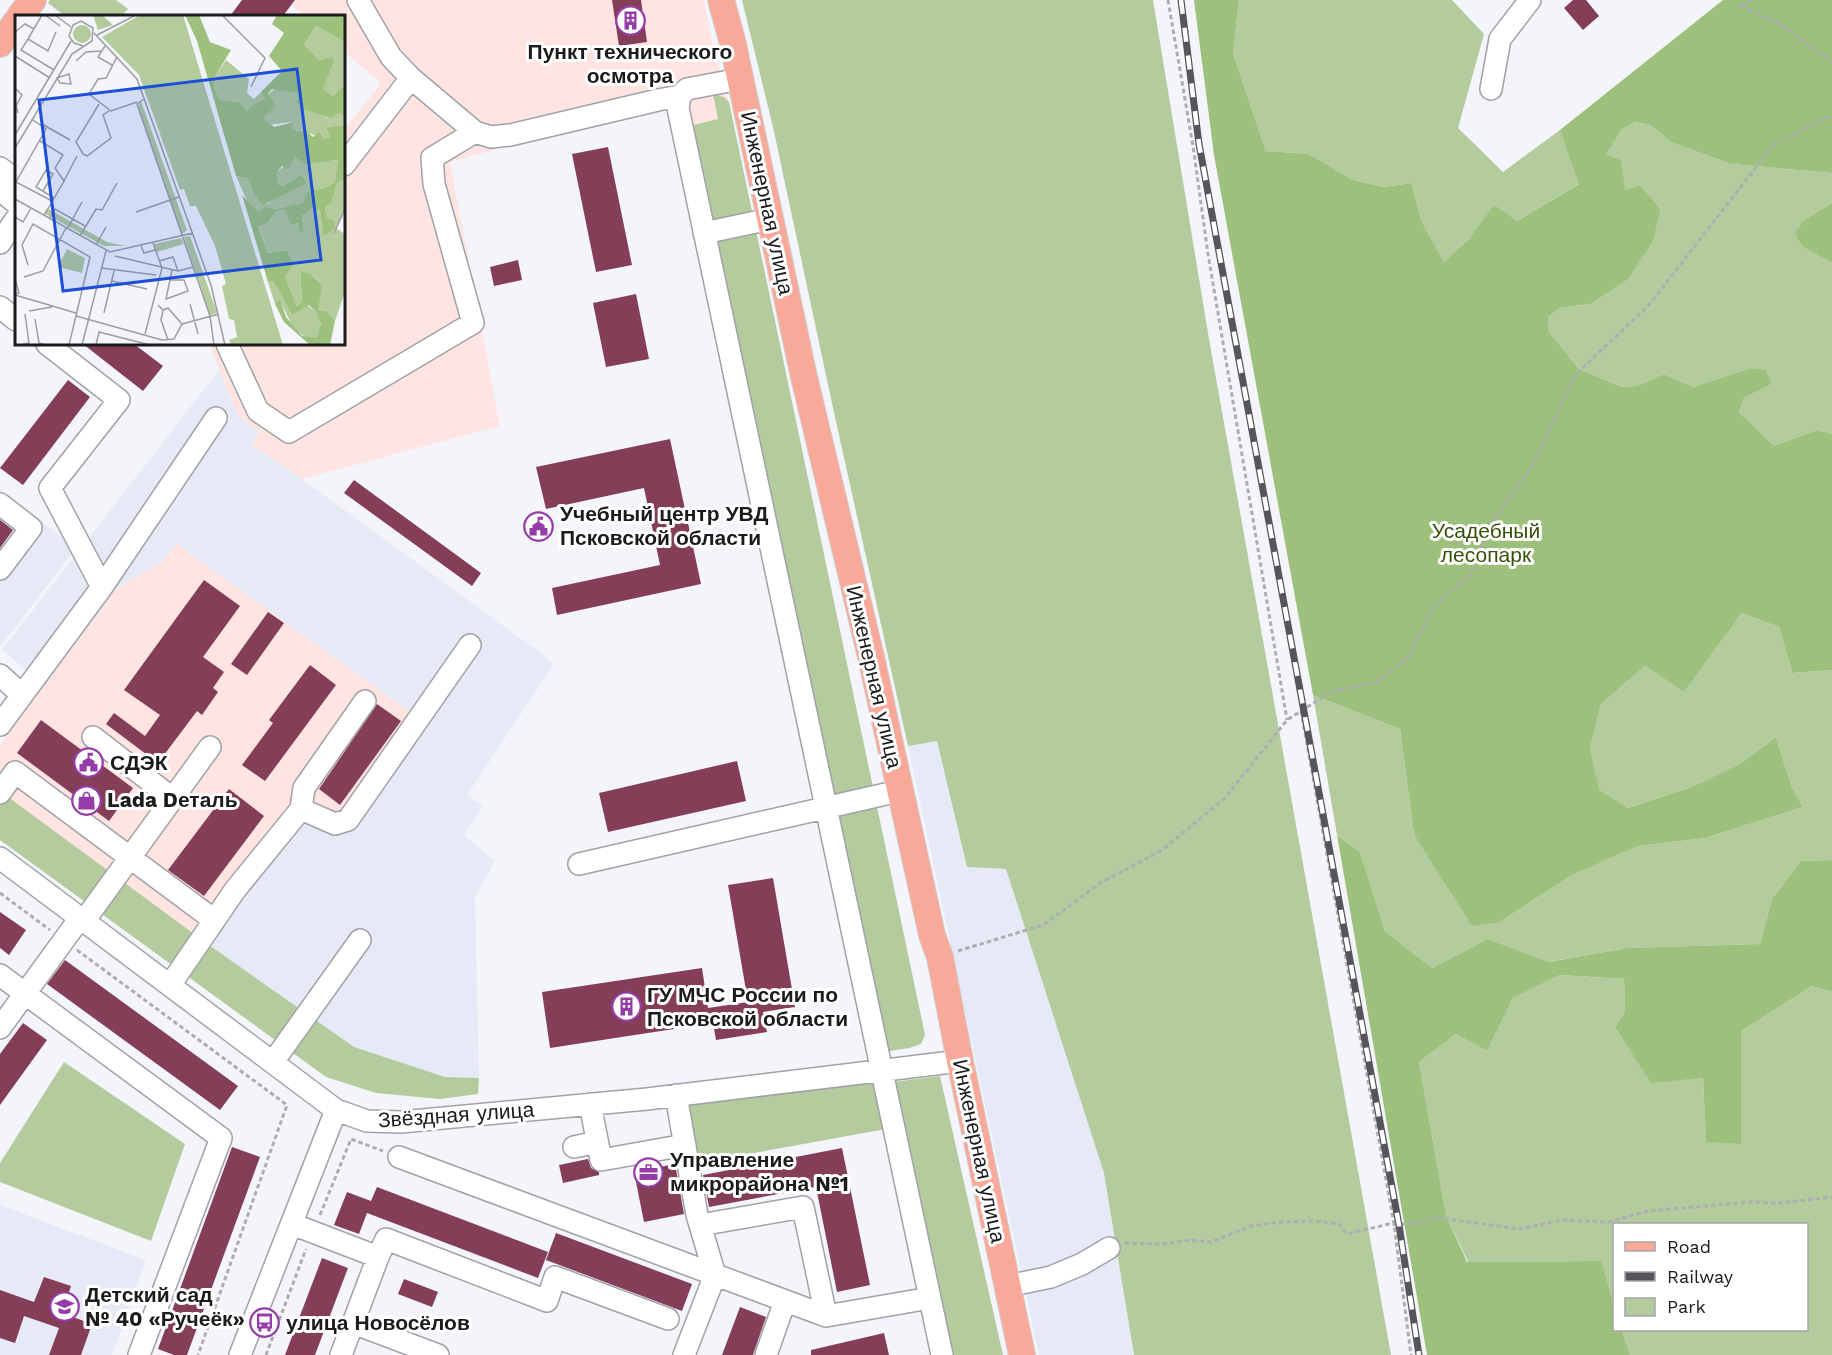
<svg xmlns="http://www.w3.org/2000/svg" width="1832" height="1355" font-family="'Work Sans',sans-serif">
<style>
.commercial{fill:#ffe4e1}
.built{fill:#e6eaf7}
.green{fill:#b3cb9d}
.forest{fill:#9dc07c}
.building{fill:#843e57}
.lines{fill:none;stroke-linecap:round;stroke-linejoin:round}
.minor-casing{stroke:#a0a2a7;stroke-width:24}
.major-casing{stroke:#d1d1d2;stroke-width:28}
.path{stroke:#adaeb3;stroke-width:3;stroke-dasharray:4.5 3;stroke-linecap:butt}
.minor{stroke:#fff;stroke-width:21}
.major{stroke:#f8a99a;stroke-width:26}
.rail-casing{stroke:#56565a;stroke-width:7}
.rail{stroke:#fff;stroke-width:4.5;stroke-dasharray:14;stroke-linecap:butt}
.labels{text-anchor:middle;stroke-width:6;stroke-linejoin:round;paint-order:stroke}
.poi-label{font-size:21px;font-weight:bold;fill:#1b1b1d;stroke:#fff;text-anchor:start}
.street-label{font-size:21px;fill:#1b1b1d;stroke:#fff}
.park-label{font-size:21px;fill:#355308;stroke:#fff}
.inset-road{fill:none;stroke:#9d9ea2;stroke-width:1.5}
.view{fill:#1d4ed8;fill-opacity:0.15;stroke:#1d4ed8;stroke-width:3}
.inset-edge{fill:none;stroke:#1b1b1d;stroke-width:3}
</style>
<rect width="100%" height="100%" fill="#f3f5fb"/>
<path class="commercial" d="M296,0H704L712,43L729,102L724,97L718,119L685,127L678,102L609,118L450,162L500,426L302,479L252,445L259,432L238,416L209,344H344V130L381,83L344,51V16H304L292,6Z
M177,544L414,715L343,814L305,819L209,945L0,791V745L117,588L162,562Z"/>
<path class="built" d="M219,370L238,416L259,432L252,445L302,479L538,651L554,664L467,795L483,806L464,835L495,861L475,897L479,1078L445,1077L354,1047L209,945L305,818L343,814L413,714L177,544L162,562L117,588L44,685L2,650Z
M0,489L76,548L0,647Z
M937,741L967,867L1006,869L1104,1173L1134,1355H1039L908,746Z
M0,1205L146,1260L112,1355H0Z"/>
<path class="green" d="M50,0H116L128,9L121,16H65L48,3Z
M742,0H1153L1209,339L1391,1355H1134L1104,1173L1006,869L967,867L937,741L908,746L833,408L773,127Z
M1239,0H1452L1484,34L1458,128L1503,172L1560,130L1580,183L1517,221L1494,206L1469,239L1444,264L1420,221L1410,183L1384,187L1353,180L1309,154L1266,151L1233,53Z
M713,94L724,97L729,102L925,1035L921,1044L909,1048L878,1053L685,127L718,119Z
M1635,122L1650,125L1673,143L1731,164L1832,173V203L1803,221V247L1832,263V434L1817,430L1774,446L1739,412L1744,398L1772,384L1766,370L1751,368L1693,387L1664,374L1637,386L1622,387L1579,369L1549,332L1548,317L1560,308L1590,304L1625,190L1606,155L1621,130Z
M1742,613L1779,627L1794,673L1832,670V860L1801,861L1772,899L1760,944L1627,948L1547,962L1488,939L1432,968L1385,931L1360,852L1337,835L1313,695L1400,729L1414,834L1500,922L1570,876L1638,846L1705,838L1803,807L1792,788L1776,737L1740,764L1689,788L1628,808L1598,790L1590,749L1601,704L1645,664L1684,692Z
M0,791L209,945L354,1047L445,1077L479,1078L478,1094L440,1099L376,1093L326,1077L0,840Z
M1560,975L1624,979L1625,1012L1615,1027L1651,1082L1703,1078L1706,1141L1741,1144V1031L1812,986L1832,992V1355H1630L1622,1330H1806V1224H1614V1305L1600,1261L1468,1262L1446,1215L1419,1062L1456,1034L1487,1051L1513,998Z
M64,1062L185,1144L151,1241L0,1182V1163Z
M940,1076L1003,1355H950L893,1082Z
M874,1082L886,1129L694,1164L683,1104Z"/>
<path class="forest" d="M1194,0H1239L1233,53L1266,151L1309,154L1353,180L1384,187L1411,183L1421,221L1444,263L1469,239L1494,205L1517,221L1579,184L1560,130L1723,0H1832V173L1731,164L1673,143L1650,125L1635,122L1621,130L1606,155L1621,160L1625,190L1640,186L1660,209L1653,241L1628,279L1590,304L1560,308L1548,317L1549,332L1579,369L1622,387L1637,386L1664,374L1693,387L1751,368L1766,370L1772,384L1744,398L1739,412L1774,446L1817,430L1832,434V670L1793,673L1779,627L1742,613L1684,692L1645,665L1601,704L1590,749L1599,790L1628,808L1689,788L1740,764L1776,737L1792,788L1803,807L1705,838L1638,846L1570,876L1500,922L1472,926L1414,834L1400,729L1313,695L1214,155Z
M1832,203V263L1803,247L1795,234L1803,221Z
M1337,835L1360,852L1385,931L1432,968L1488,939L1548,962L1627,948L1760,944L1772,899L1801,861L1832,860V992L1812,986L1741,1031V1144L1706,1142L1703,1078L1651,1083L1615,1027L1625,1012L1624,979L1560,975L1513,998L1487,1051L1456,1034L1419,1062L1446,1215L1467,1262L1601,1261L1614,1305V1330H1622L1630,1355H1427Z"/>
<path class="building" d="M242,0H295L283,16H230Z
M612,0H641L647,42L619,46Z
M1573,0H1586L1599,16L1583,30L1564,8Z
M608,147L632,265L596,272L572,154Z
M518,260L522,280L494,286L490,267Z
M636,294L649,359L606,367L593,303Z
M83,344H134L163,366L143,391Z
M68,380L90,397L23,485L0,468Z
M670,439L701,584L557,615L552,588L660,565L644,488L546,509L536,467Z
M354,480L481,573L472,586L344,493Z
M0,520L13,530L0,548Z
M204,580L240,606L203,657L224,672L213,688L218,692L202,715L197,711L158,763L106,724L114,713L145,736L160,715L124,690Z
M268,612L284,623L247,675L231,664Z
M310,665L336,685L265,781L242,765L273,723L269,720Z
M377,704L401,721L340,805L319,789Z
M41,720L133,788L109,821L17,753Z
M737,761L746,801L608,832L599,793Z
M229,789L264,816L204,896L168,870Z
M773,878L795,1007L763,1012L767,1032L716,1040L713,1023L550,1048L542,992L702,968L708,1008L748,1002L728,885Z
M0,912L26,930L9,955L0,948Z
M65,960L238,1086L220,1110L47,984Z
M23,1023L47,1040L0,1105V1054Z
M232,1147L260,1157L187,1355H174L158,1349Z
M842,1148L870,1285L837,1292L816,1187L709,1207L703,1175Z
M588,1159L591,1168L599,1172V1175L563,1183L559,1165Z
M675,1164L684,1214L644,1222L634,1172Z
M377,1187L548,1252L538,1278L367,1213L359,1234L334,1225L347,1192L371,1201Z
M556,1233L692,1284L682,1311L546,1260Z
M322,1258L348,1268L315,1355H285Z
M44,1277L71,1286L62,1313L92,1324L81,1355H49L59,1328L24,1316L15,1343L0,1338V1290L34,1302Z
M404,1279L438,1292L432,1307L398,1294Z
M740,1307L766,1317L754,1352L753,1355H722Z
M884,1333L889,1355H811V1350Z"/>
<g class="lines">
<defs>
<path id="minor" d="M358,0L391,57L411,78L475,132L491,137L510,135L658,100L680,96
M740,79L687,89L680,96L678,108L942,1355
M1491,89L1500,39L1530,0
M344,165L411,78
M0,168L16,180
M0,190L16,203
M704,233L770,219
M0,243L16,219
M0,307L16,320
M227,344L258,411L289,432L473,323L434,184L432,158L475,132
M0,504L31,528L0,569
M102,587L216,418
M0,675L22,695
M0,725L102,587L50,488L119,400L47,344
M93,737L172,798
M0,793L15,772L214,920
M301,809L304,788L365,701
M0,858L336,1110L367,1121L401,1122L647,1099L960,1061
M579,864L899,791
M84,921L210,747
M0,975L221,1138L139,1355
M170,985L235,890L301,809L335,824L348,820L470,645
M0,1028L80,918
M273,1062L360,940
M676,1095L697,1215L715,1275L684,1355
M590,1104L601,1160L685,1145
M574,1147L597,1142
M399,1157L826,1316L930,1298
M292,1224L378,1257L386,1239L547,1301L555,1277L668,1319
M700,1225L803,1207L826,1316
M1008,1286L1051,1277L1082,1264L1109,1248
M353,1323L438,1355
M240,1355L336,1110
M341,1355L378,1257
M766,1355L785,1301"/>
<path id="major" d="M721,0L732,40L804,377L871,657L932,935L940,957L960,1061L1022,1355
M20,16L33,0
M0,44L16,22"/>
</defs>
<use href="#minor" class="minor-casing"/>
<use href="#major" class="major-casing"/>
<path class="path" d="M1168,0L1193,146L1208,254L1287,720
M1741,6L1780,24L1832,61
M1741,6L1752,0
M1301,711L1394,1224L1411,1355
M0,893L50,930
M77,950L287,1105L198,1355
M958,951L1043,925L1099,884L1162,850L1224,799L1287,720L1331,692L1377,682L1407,659L1434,606L1470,575L1489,526L1532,467L1575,375L1649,305L1774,144L1832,115
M320,1215L351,1139L383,1151
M1125,1243L1162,1244L1190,1240L1211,1242L1251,1226L1281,1222L1315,1221L1339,1224L1347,1234L1389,1224L1399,1225L1440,1218L1520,1229L1561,1220L1609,1222L1648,1211L1750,1202L1779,1203L1832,1197
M266,1355L306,1249"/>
<use href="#minor" class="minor"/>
<use href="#major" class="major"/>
<defs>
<path id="rail" d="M1181,0L1199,144L1399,1225L1419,1355"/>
</defs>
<use href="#rail" class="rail-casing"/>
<use href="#rail" class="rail"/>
</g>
<defs>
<symbol id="building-ring" viewBox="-11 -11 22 22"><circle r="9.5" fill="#fff" stroke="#963ca8" stroke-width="1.5"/><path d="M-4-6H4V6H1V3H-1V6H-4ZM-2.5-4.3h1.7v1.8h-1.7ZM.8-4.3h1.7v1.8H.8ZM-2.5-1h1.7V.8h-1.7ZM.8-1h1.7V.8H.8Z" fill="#963ca8"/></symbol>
<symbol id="civic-ring" viewBox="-11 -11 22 22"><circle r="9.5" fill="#fff" stroke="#963ca8" stroke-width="1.5"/><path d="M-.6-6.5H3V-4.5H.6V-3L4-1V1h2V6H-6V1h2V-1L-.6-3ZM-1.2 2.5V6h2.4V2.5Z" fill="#963ca8"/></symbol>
<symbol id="shop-ring" viewBox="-11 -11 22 22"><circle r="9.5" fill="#fff" stroke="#963ca8" stroke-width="1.5"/><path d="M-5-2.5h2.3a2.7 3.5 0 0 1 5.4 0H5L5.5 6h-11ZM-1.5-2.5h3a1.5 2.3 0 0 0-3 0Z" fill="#963ca8"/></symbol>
<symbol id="office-ring" viewBox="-11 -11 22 22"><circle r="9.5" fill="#fff" stroke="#963ca8" stroke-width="1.5"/><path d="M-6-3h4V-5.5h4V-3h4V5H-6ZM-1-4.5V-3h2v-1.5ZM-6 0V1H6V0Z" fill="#963ca8"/></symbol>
<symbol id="school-ring" viewBox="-11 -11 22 22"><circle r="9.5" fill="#fff" stroke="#963ca8" stroke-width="1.5"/><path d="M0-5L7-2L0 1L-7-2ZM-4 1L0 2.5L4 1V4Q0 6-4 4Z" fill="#963ca8"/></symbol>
<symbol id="bus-ring" viewBox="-11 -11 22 22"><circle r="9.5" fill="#fff" stroke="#963ca8" stroke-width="1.5"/><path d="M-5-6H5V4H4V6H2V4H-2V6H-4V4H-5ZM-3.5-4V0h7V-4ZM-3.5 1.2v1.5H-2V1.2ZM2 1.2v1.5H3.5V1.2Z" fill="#963ca8"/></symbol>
</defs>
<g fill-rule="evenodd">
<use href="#building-ring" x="614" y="4" width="33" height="33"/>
<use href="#civic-ring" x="522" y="510" width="33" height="33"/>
<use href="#civic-ring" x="72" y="746" width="33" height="33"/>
<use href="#shop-ring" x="70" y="784" width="33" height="33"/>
<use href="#building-ring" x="610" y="990" width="33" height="33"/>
<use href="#office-ring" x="632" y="1156" width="33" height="33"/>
<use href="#school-ring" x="48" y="1290" width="33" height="33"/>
<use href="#bus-ring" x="248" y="1306" width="33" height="33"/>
</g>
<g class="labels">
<g class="poi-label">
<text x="630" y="59" text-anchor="middle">Пункт технического<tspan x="630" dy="24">осмотра</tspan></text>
<text x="560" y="521">Учебный центр УВД<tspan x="560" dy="24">Псковской области</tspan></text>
<text x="110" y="770">СДЭК</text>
<text x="107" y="807">Lada Dеталь</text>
<text x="647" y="1002">ГУ МЧС России по<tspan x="647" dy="24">Псковской области</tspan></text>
<text x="670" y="1167">Управление<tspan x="670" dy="24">микрорайона №1</tspan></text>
<text x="85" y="1302">Детский сад<tspan x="85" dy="24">№ 40 «Ручеёк»</tspan></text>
<text x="286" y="1330">улица Новосёлов</text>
</g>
<g class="street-label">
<text transform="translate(767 203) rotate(78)" y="7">Инженерная улица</text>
<text transform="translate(874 677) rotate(77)" y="7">Инженерная улица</text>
<text transform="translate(456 1115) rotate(-4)" y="7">Звёздная улица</text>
<text transform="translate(979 1151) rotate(78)" y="7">Инженерная улица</text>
</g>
<g class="park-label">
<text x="1486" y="538">Усадебный<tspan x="1486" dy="24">лесопарк</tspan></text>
</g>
</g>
<g transform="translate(15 15)">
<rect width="330" height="330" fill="#f3f5fb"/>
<path d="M78,0H87L98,10L83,15ZM125,0H168L268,330H216L214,325L222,322L219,305L214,304L207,271L211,269L200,231L181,191H175L169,174L165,175L124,60L87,22ZM58 19a9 9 0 1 1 18 0a9 9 0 1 1-18 0ZM301,11L330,27V69L318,81L308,74L316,42L304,45L289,29ZM211,45L234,64L232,78L239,84L246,77L250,84L238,89L232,98L226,87L205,85L199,72V63ZM259,74L287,79L283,89L313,103L324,98L330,103V110L310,112L316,122L308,124L287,115L282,118L276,113L277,107L253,110L248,103L256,84L253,80ZM126,86L172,215L170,217L166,219L123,91ZM280,142L300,147L323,145L320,167L310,173L293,176L289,188L243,197L235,193L221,161L234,164L238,178L252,189L270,176L292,168L287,159L268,171L263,169L262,157ZM330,165V192L321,213L330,219V277L320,306L311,296L303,295L294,258L285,257L287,286L282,291L270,262L271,235L253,238L243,210L261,196L270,195L289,216L287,201L297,193L305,194L308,221L312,205L310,192L316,189L322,168ZM32,193L92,227L111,231H89L29,198ZM175,221L185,249L202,298L195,300L169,222ZM166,223L169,229L142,237L139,229ZM52,234L70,243L67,258L43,252ZM258,266L277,300L292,290L301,297L306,309L301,323L294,325L279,314L265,286L260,289L253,267Z" fill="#b3cb9d"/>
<path d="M170,0H184L195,27L216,35L199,63V72L205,85L226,87L232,97L238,89L250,84L246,77L267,56L254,41L269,18L257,9L262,0H330V27L301,11L289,29L304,45L316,42L319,45L308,74L318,81L330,69V103L324,98L315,103L291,95L281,87L287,79L257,74L253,79L261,91L248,103L259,112L279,107L276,113L282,117L290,115L298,122L304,117L308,124L316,122L310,112L330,110V165L322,168L316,189L310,192L312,204L318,205L320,213L308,221L305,195L297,193L287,201L289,216L284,217L283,208L276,209L270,195L261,196L252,208L243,211L253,238L272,235L278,250L270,262L282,291L287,286L285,256L294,258L307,271L303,295L311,296L320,306L315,330H295L269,307L260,289L265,285L271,302L287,321L301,323L306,309L301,297L294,290L277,300L258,266L253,267L227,180L243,197L250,192L259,194L288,188L293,176L310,173L320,167L323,145L289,149L280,142L273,154L267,151L262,157L263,169L268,171L287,159L292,168L248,190L238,178L234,164L221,161L182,26Z" fill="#9dc07c"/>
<path class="inset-road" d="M30,0L45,11M40,0L56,12M207,0L250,43L236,72M0,17L10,9L19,14M79,18L122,64L196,270L210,330M82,20L121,0M13,24L27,0M90,31L83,42L97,50M0,41L35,63M102,42L91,63L83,64L74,79L96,96L122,87M61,46L71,37L86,36M39,55L6,35L13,24L33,36L41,17M54,59L56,69L45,68L42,63ZM0,73L7,80L1,91L3,98M129,84L122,89L195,301L199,330M84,89L61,127L68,139L72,141L96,123L88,100L94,96M18,105L31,114L1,167L37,186M27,109L55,125M0,120L56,26M25,126L48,140L40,153L49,166L29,201M0,133L57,39L77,26L78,13L66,6L58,10L54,21L59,28L68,31M49,166L62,141M28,176L38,159L31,155L21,172L39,183M0,184L95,237L178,218M121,197L164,182M0,202L8,207L16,193M34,204L40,194L70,211M52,214L67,187M319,218L330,194M65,221L81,194L87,195L102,168M81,230L91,212M126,231L129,238L140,235M100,241L163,256L178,252M144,246L158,242L163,256M13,250L7,230L18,209L75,242L54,330M86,253L141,260M9,262L28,256L51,213M0,264L4,278L0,279M155,265H169L173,276L151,284L157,255M97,266L132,274M0,280L61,298M175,289L183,319M143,290L148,295L153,293L167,309M148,295L146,305L153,325M14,296L37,292M89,298L99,256M61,301L147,325L159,324L167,309L204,299M20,304L24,328L31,330M130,319L147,253L138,228M6,330L14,328L10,299M67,330L91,236M81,330L84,317L135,330"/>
<path class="view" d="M282,54L306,245L48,276L24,85Z"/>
<rect width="330" height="330" class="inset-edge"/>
</g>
<rect x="1613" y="1223" width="195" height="108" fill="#ffffff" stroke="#a4a4a5" stroke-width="1.5"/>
<rect x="1625" y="1242" width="30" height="9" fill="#f8a99a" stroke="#a4a4a5" stroke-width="1.5"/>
<text x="1667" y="1253" font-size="18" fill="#1b1b1d">Road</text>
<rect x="1625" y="1272" width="30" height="9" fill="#56565a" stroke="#a4a4a5" stroke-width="1.5"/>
<text x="1667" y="1283" font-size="18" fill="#1b1b1d">Railway</text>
<rect x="1625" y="1298" width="30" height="18" fill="#b3cb9d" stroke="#a4a4a5" stroke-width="1.5"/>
<text x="1667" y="1313" font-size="18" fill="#1b1b1d">Park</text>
</svg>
